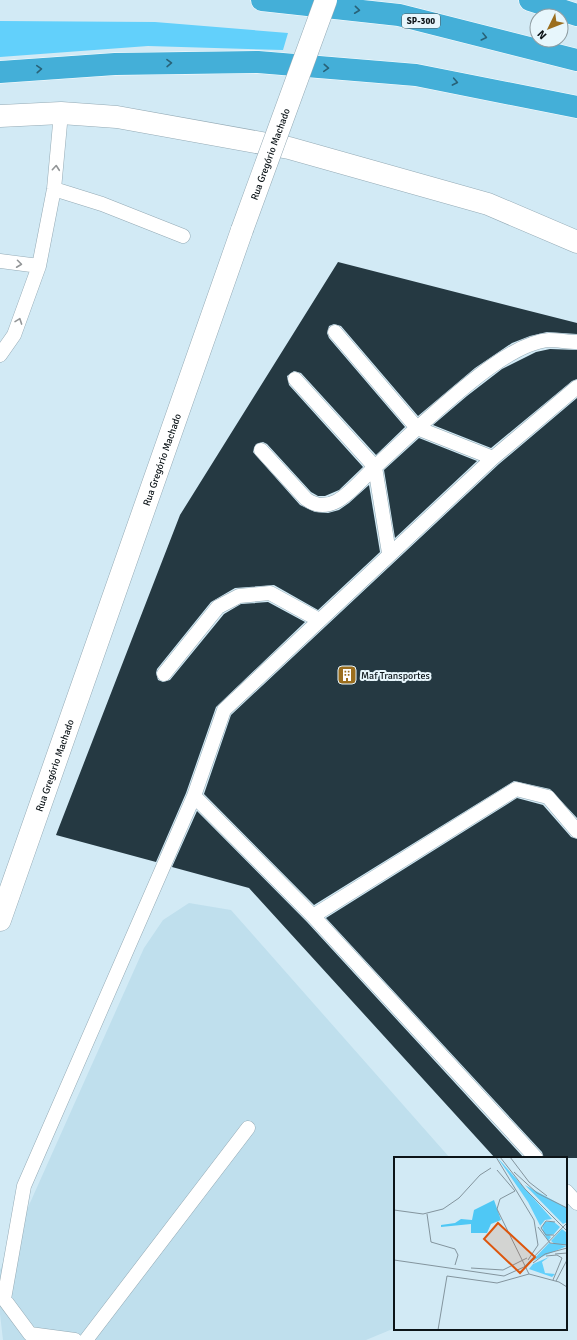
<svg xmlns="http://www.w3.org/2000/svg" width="577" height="1340" font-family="Signika,sans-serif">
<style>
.built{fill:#bfdfed}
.green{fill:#62d0fb}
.building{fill:#253942}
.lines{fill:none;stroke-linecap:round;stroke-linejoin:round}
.service-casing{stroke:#94aab5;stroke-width:15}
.tertiary-casing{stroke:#94aab5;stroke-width:23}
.secondary-casing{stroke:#94aab5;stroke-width:23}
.motorway-casing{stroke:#fff;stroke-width:23}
.service{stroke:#fff;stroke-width:14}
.tertiary{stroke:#fff;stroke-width:22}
.secondary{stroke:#fff;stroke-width:22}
.motorway{stroke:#44afd8;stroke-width:22}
.secondary-bridge-casing{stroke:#94aab5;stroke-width:23;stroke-linecap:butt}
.secondary-bridge{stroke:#fff;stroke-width:22}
.oneway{stroke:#286278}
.oneway2{stroke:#929597}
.labels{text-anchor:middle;stroke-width:4;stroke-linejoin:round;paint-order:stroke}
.shield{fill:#e7f6fc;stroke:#4e585c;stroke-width:1}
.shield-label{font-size:9px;font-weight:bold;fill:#0c1418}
.street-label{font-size:10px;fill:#0c1418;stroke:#e7f6fc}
.poi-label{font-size:10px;fill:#0c1418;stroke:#e7f6fc;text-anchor:start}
.inset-road{fill:none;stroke:#83949d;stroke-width:1}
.view{fill:#dd560d;fill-opacity:0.15;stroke:#dd560d;stroke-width:2}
.inset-edge{fill:none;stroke:#0c1418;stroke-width:2}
</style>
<rect width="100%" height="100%" fill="#d2eaf5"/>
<path class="built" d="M189,903L231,910L450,1158H395V1328L366,1340H3L0,1314V1270L144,948L163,920Z"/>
<path class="green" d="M0,21L155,22L288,33L283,50L148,46L0,57Z"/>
<path class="building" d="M338,262L577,323V334L547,332L530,336L512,343L475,368L418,416L341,326L334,324L329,326L327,333L329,338L405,427L376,455L301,373L294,371L287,376L289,385L363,467L339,490L325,496H318L311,492L267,444L263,442L256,444L253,452L300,505L315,512L328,513L339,510L349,503L369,485L380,552L318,610L274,585L235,588L211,602L157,669L156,673L158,680L163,682L170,680L224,614L241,604L268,602L305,622L216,707L186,793L156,862L56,835L180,515Z
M550,349L577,350V379L572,381L491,448L433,425L467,396L502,369L536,352Z
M577,398V818L550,789L514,781L314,905L204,794L231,715L499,464Z
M419,438L477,461L395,538L384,470Z
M517,798L543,805L571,837L577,839V1158H544L542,1152L326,918Z
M197,811L307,922L524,1158H495L249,888L172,867Z"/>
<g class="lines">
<defs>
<path id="service" d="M54,189L102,204L183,236
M0,261L39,266
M335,332L417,428C449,401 508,343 549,340C558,340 568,342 577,342
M0,355L14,335L39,266L54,189L61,113
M261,450L306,499C333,519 356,484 375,467L295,379
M389,553L375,467L417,428L493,458
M164,674L218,607L239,596L270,593L319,620
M313,916L516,789L548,797L577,831
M536,1158L313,916L194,796L224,710L493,458L577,387
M566,1191L577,1203
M75,1340L30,1334L4,1299L24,1186L194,796
M86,1340L248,1128"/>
<path id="tertiary" d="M0,116L61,113L117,117L289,148L488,204L577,242"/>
<g id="secondary">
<path id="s1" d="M0,920L242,230"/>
</g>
<path id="motorway" d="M262,0L399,15L577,60
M530,0L577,15
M0,72L115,64L258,62L416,75L577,107"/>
</defs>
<use href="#service" class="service-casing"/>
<use href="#tertiary" class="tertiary-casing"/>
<use href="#secondary" class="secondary-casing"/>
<use href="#motorway" class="motorway-casing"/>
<use href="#service" class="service"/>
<use href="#tertiary" class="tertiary"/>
<use href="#secondary" class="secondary"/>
<use href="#motorway" class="motorway"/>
<defs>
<g id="secondary-bridge">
<path id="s2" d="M242,230L326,0"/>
</g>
</defs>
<use href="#secondary-bridge" class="secondary-bridge-casing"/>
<use href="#secondary-bridge" class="secondary-bridge"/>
</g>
<defs><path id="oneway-chevron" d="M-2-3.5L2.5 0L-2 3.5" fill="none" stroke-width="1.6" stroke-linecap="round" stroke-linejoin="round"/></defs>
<g class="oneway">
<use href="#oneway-chevron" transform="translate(357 10) rotate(6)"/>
<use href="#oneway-chevron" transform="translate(484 37) rotate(14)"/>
<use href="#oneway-chevron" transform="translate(169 63) rotate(-1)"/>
<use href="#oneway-chevron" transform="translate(326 68) rotate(4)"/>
<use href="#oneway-chevron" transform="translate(39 69) rotate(-4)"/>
<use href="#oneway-chevron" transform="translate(455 82) rotate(11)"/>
</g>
<g class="oneway2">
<use href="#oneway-chevron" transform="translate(56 168) rotate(-85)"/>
<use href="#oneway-chevron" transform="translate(19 264) rotate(7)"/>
<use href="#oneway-chevron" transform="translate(19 321) rotate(-70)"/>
</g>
<defs>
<symbol id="building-square" viewBox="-11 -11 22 22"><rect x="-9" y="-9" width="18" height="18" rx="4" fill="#9b6e1e" stroke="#e7f6fc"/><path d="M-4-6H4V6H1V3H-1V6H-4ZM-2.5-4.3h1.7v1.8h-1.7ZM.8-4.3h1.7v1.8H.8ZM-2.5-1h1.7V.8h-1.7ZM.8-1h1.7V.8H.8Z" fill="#fff"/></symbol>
</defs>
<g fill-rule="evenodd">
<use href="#building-square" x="336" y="664" width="22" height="22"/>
</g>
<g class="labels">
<rect class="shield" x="402" y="14" width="38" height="14" rx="3"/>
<g class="shield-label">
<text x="421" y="24">SP-300</text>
</g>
<g class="street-label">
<text dy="4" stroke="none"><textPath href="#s2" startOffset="81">Rua Gregório Machado</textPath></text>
<text dy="4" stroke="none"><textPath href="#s1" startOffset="488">Rua Gregório Machado</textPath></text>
<text dy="4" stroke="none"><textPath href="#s1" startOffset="164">Rua Gregório Machado</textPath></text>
</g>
<g class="poi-label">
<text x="361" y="679">Maf Transportes</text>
</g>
</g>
<g transform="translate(394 1157)">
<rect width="173" height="173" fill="#d2eaf5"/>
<path d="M103,0L158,62L151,63L146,69L157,80L154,84L134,45ZM131,28L173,51V65L169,67ZM151,65H160L166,70L160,77L154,79L148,70ZM168,72L173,76V88H162L157,84ZM155,86L173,89L138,104ZM155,100L148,105L151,116L161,117L158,120L135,112L139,107Z" fill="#62d0fb"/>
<path d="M100,43L107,63L97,67L93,76H77V67L47,70V68L61,66L67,62L78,63L80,53Z" fill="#4fc8f5"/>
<path class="inset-road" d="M102,0L140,63L144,88L134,103M106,0L131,32L173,74M116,0L135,25L153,39M103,13L121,34L106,42L103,52L135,117M120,15L143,36L173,51M0,53L29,57L49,52L65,41L86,18L97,11M33,57L37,85L61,92L64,98L61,108M144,70L156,86L173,88M160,78H152L147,71L152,64L161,65M161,97L173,96M152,99L163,98L168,101L159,123M0,103L110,119L130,110L173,66M139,106L151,97L173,91M77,111L109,113L133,101M162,124L173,103M44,173L53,119L103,126L135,117L165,125L173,130"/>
<path class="view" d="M104,66L141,100L126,116L90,82Z"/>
<rect width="173" height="173" class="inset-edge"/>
</g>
<g transform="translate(549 28) rotate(227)"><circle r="19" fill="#e7f6fc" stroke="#8f9ca1"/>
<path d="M0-3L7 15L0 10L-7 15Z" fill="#9b6e1e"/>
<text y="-6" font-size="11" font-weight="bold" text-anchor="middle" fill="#0c1418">N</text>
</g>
</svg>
